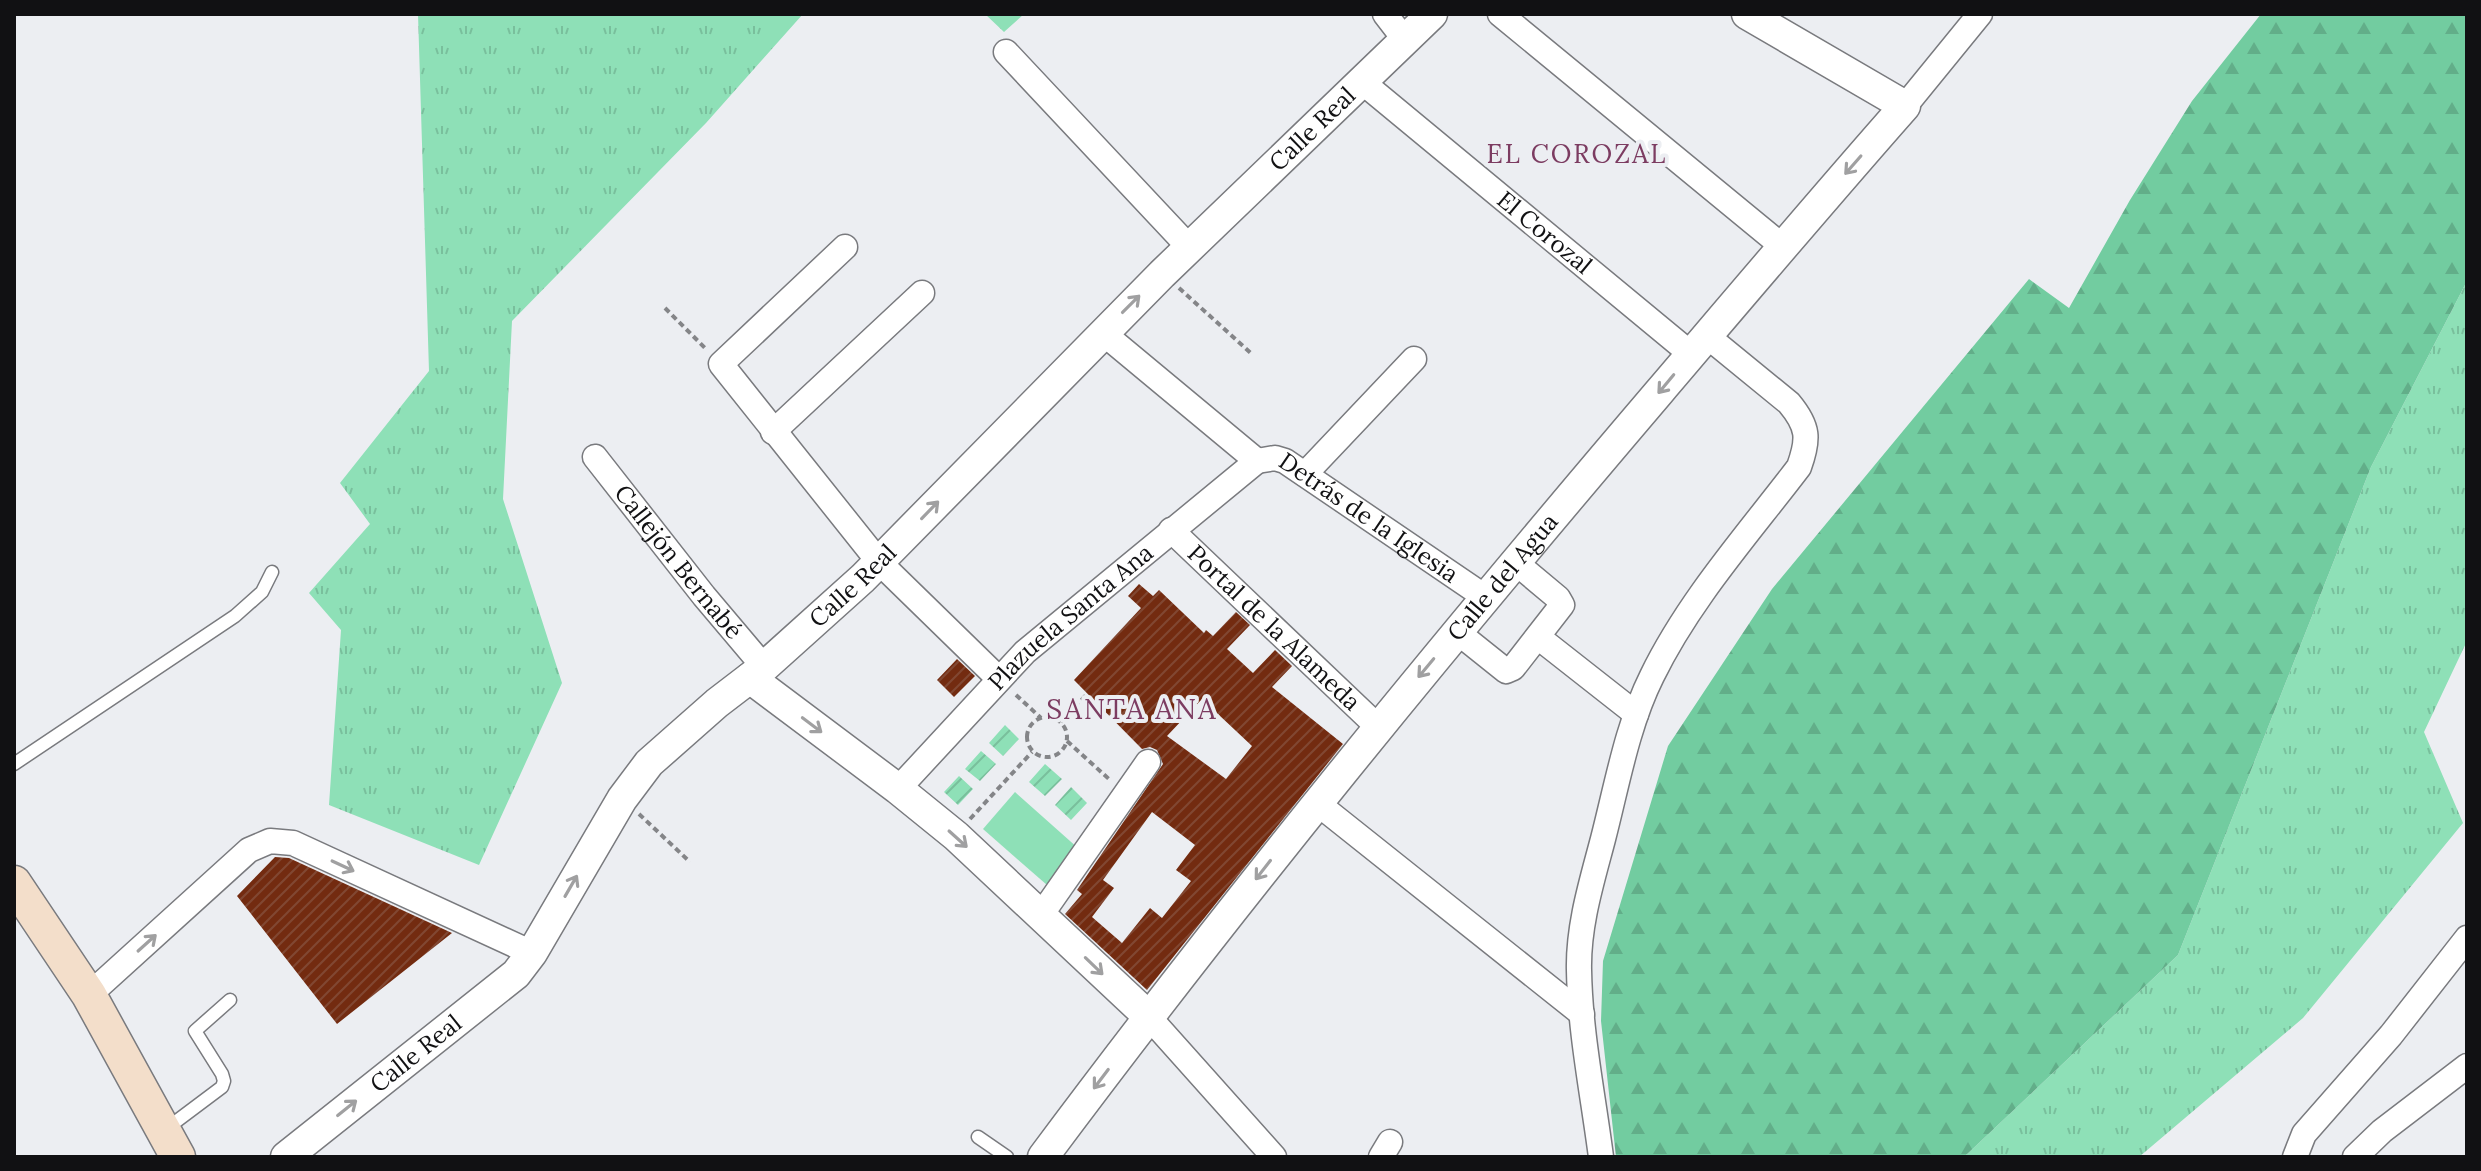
<svg xmlns="http://www.w3.org/2000/svg" width="2481" height="1171" font-family="Lora,serif">
<style>
.grass{fill:url(#grass-tufts)}
.forest{fill:url(#forest-firs)}
.garden{fill:url(#garden-furrows)}
.pitch{fill:#8ee0b7}
.building{fill:url(#building-hatch);fill-rule:evenodd}
.lines{fill:none;stroke-linecap:round;stroke-linejoin:round}
.service-casing{stroke:#797a7e;stroke-width:15}
.minor-casing{stroke:#797a7e;stroke-width:27}
.tertiary-casing{stroke:#797a7e;stroke-width:33}
.secondary-casing{stroke:#797a7e;stroke-width:37}
.path{stroke:#848588;stroke-width:4;stroke-dasharray:6 4;stroke-linecap:butt}
.service{stroke:#fff;stroke-width:12}
.minor{stroke:#fff;stroke-width:24}
.tertiary{stroke:#fff;stroke-width:30}
.secondary{stroke:#f3deca;stroke-width:34}
.oneway{stroke:#a0a0a1}
.labels{text-anchor:middle;stroke-width:8;stroke-linejoin:round;paint-order:stroke}
.street-label{font-size:24px;fill:#111113;stroke:#eceef2}
.neighbourhood-label{font-size:26px;letter-spacing:2px;fill:#7c3c61;stroke:#eceef2}
.quarter-label{font-size:28px;letter-spacing:2px;fill:#7c3c61;stroke:#eceef2}
</style>
<defs>
<pattern id="grass-tufts" width="24" height="20" patternUnits="userSpaceOnUse" patternTransform="scale(2)"><rect width="24" height="20" fill="#8ee0b7"/><path d="M3 7l-1-3M5 7V3M7 7l1-3M15 17l-1-3M17 17v-4M19 17l1-3" fill="none" stroke="#79bf9c"/></pattern>
<pattern id="forest-firs" width="22" height="20" patternUnits="userSpaceOnUse" patternTransform="scale(2)"><rect width="22" height="20" fill="#72cca0"/><path d="M5 1l3.5 6h-7zM16 11l3.5 6h-7z" fill="#62ae89"/></pattern>
<pattern id="garden-furrows" width="10" height="10" patternUnits="userSpaceOnUse" patternTransform="scale(2)"><rect width="10" height="10" fill="#8ee0b7"/><path d="M-1 1l2-2M0 10L10 0M9 11l2-2" fill="none" stroke="#79bf9c"/></pattern>
<pattern id="building-hatch" width="6" height="6" patternUnits="userSpaceOnUse" patternTransform="scale(2)"><rect width="6" height="6" fill="#732b10"/><path d="M-1 1l2-2M0 6l6-6M5 7l2-2" fill="none" stroke="#814732"/></pattern>
</defs>
<rect width="100%" height="100%" fill="#eceef2"/>
<path class="grass" d="M418,14H803L706,123L512,321L503,499L562,683L479,865L329,805L341,630L309,593L370,524L340,483L429,371Z
M985,14H1024L1004,32Z
M2467,281V641L2424,732L2463,823L2303,1018L2139,1157H1964L2178,955L2371,467Z"/>
<path class="forest" d="M2261,14H2467V281L2371,467L2178,955L1964,1157H1616L1601,1021L1603,961L1668,746L1772,589L2029,279L2069,308L2130,200L2192,101Z"/>
<path class="garden" d="M1005,725L1019,739L1003,756L989,743Z
M981,751L996,764L980,781L965,769Z
M1045,764L1062,779L1045,796L1029,782Z
M959,776L973,789L958,805L944,792Z
M1071,787L1087,803L1071,820L1055,805Z"/>
<path class="pitch" d="M1015,792L1079,849L1047,885L983,829Z"/>
<path class="building" d="M1139,584L1153,596L1159,590L1204,633L1206,630L1213,636L1236,612L1250,625L1227,649L1253,673L1275,650L1292,666L1272,687L1343,744L1147,990L1065,914L1082,894L1077,890L1163,764L1157,750L1150,747L1142,749L1074,680L1141,608L1128,596ZM1202,699L1252,746L1226,779L1167,736ZM1152,812L1195,845L1176,870L1191,881L1162,918L1150,908L1122,943L1092,917L1114,888L1103,880Z
M957,659L975,676L954,697L937,680Z
M275,857L289,858L452,933L337,1024L237,896Z"/>
<g class="lines">
<defs>
<path id="service" d="M14,764L235,616L262,592L272,572
M166,1129L222,1087L224,1081L222,1074L195,1031L230,1000
M978,1137L1007,1157"/>
<g id="minor">
<path d="M1385,14L1405,40"/>
<path d="M1500,14L1782,246"/>
<path d="M1006,52L1189,247"/>
<path id="s1" d="M1361,81L1691,354"/>
<path d="M1905,106L1980,14"/>
<path d="M845,247L721,364L879,562L999,679"/>
<path id="s2" d="M1103,333L1257,461L1275,458L1285,461L1485,597"/>
<path d="M773,432L922,293"/>
<path id="s3" d="M595,457L704,596L764,667"/>
<path d="M1305,474L1414,359"/>
<path id="s4" d="M1171,530L1378,727"/>
<path d="M1456,631L1506,671L1513,668L1562,605L1558,598L1515,562"/>
<path d="M1538,637L1636,714"/>
<path id="s5" d="M898,789L1025,652L1257,461"/>
<path d="M1317,803L1582,1014"/>
<path d="M1041,915L1148,762"/>
<path d="M89,995L249,850L270,841L293,843L532,953"/>
<path d="M1148,1016L1274,1157"/>
<path d="M1381,1157L1390,1142"/>
<path d="M1601,1157C1593,1095 1580,1032 1579,970C1578,925 1592,881 1603,839C1617,785 1627,726 1652,676C1689,600 1748,534 1799,467C1809,439 1809,427 1789,403L1707,336"/>
<path d="M2295,1157L2304,1134L2391,1035L2467,938"/>
<path d="M2355,1157L2382,1131L2467,1066"/>
</g>
<g id="tertiary">
<path d="M750,678L898,789L956,836L1148,1016"/>
<path id="s6" d="M286,1157L516,974L532,953L622,799L649,763L717,703L764,667L863,578L1162,274L1432,14"/>
<path id="s7" d="M1043,1157C1239,894 1447,641 1660,391C1741,296 1822,200 1905,106L1747,14"/>
</g>
<path id="secondary" d="M14,883L89,995L178,1157"/>
</defs>
<use href="#service" class="service-casing"/>
<use href="#minor" class="minor-casing"/>
<use href="#tertiary" class="tertiary-casing"/>
<use href="#secondary" class="secondary-casing"/>
<path class="path" d="M1179,288L1253,355
M665,308L706,349
M1016,695L1041,718
M1027 737a20 20 0 1 1 40 0a20 20 0 1 1-40 0Z
M1061,722L1088,693
M1067,741L1110,780
M639,814L690,862
M970,819L1032,752"/>
<use href="#service" class="service"/>
<use href="#minor" class="minor"/>
<use href="#tertiary" class="tertiary"/>
<use href="#secondary" class="secondary"/>
</g>
<defs><path id="oneway-shaft" d="M-6 0H5M1.5-3L5.5 0L1.5 3" fill="none" stroke-width="1.6" stroke-linecap="round" stroke-linejoin="round" transform="scale(2)"/></defs>
<g class="oneway">
<use href="#oneway-shaft" transform="translate(1853 165) rotate(131)"/>
<use href="#oneway-shaft" transform="translate(1131 304) rotate(-45)"/>
<use href="#oneway-shaft" transform="translate(1666 384) rotate(130)"/>
<use href="#oneway-shaft" transform="translate(930 510) rotate(-46)"/>
<use href="#oneway-shaft" transform="translate(1426 668) rotate(130)"/>
<use href="#oneway-shaft" transform="translate(812 725) rotate(37)"/>
<use href="#oneway-shaft" transform="translate(958 839) rotate(42)"/>
<use href="#oneway-shaft" transform="translate(343 866) rotate(25)"/>
<use href="#oneway-shaft" transform="translate(1263 870) rotate(128)"/>
<use href="#oneway-shaft" transform="translate(571 886) rotate(-60)"/>
<use href="#oneway-shaft" transform="translate(147 943) rotate(-42)"/>
<use href="#oneway-shaft" transform="translate(1094 966) rotate(44)"/>
<use href="#oneway-shaft" transform="translate(1101 1079) rotate(127)"/>
<use href="#oneway-shaft" transform="translate(347 1108) rotate(-39)"/>
</g>
<g class="labels">
<g class="street-label">
<text dy="8" stroke="none"><textPath href="#s6" startOffset="1462">Calle Real</textPath></text>
<text dy="8" stroke="none"><textPath href="#s1" startOffset="238">El Corozal</textPath></text>
<text dy="8" stroke="none"><textPath href="#s2" startOffset="330">Detrás de la Iglesia</textPath></text>
<text dy="8" stroke="none"><textPath href="#s3" startOffset="134">Callejón Bernabé</textPath></text>
<text dy="8" stroke="none"><textPath href="#s7" startOffset="740">Calle del Agua</textPath></text>
<text dy="8" stroke="none"><textPath href="#s6" startOffset="814">Calle Real</textPath></text>
<text dy="8" stroke="none"><textPath href="#s5" startOffset="244">Plazuela Santa Ana</textPath></text>
<text dy="8" stroke="none"><textPath href="#s4" startOffset="142">Portal de la Alameda</textPath></text>
<text dy="8" stroke="none"><textPath href="#s6" startOffset="166">Calle Real</textPath></text>
</g>
<g class="neighbourhood-label">
<text x="1577" y="163">EL COROZAL</text>
</g>
<g class="quarter-label">
<text x="1132" y="719">SANTA ANA</text>
</g>
</g>
<rect width="2481" height="1171" fill="none" stroke="#111113" stroke-width="32"/>
</svg>
